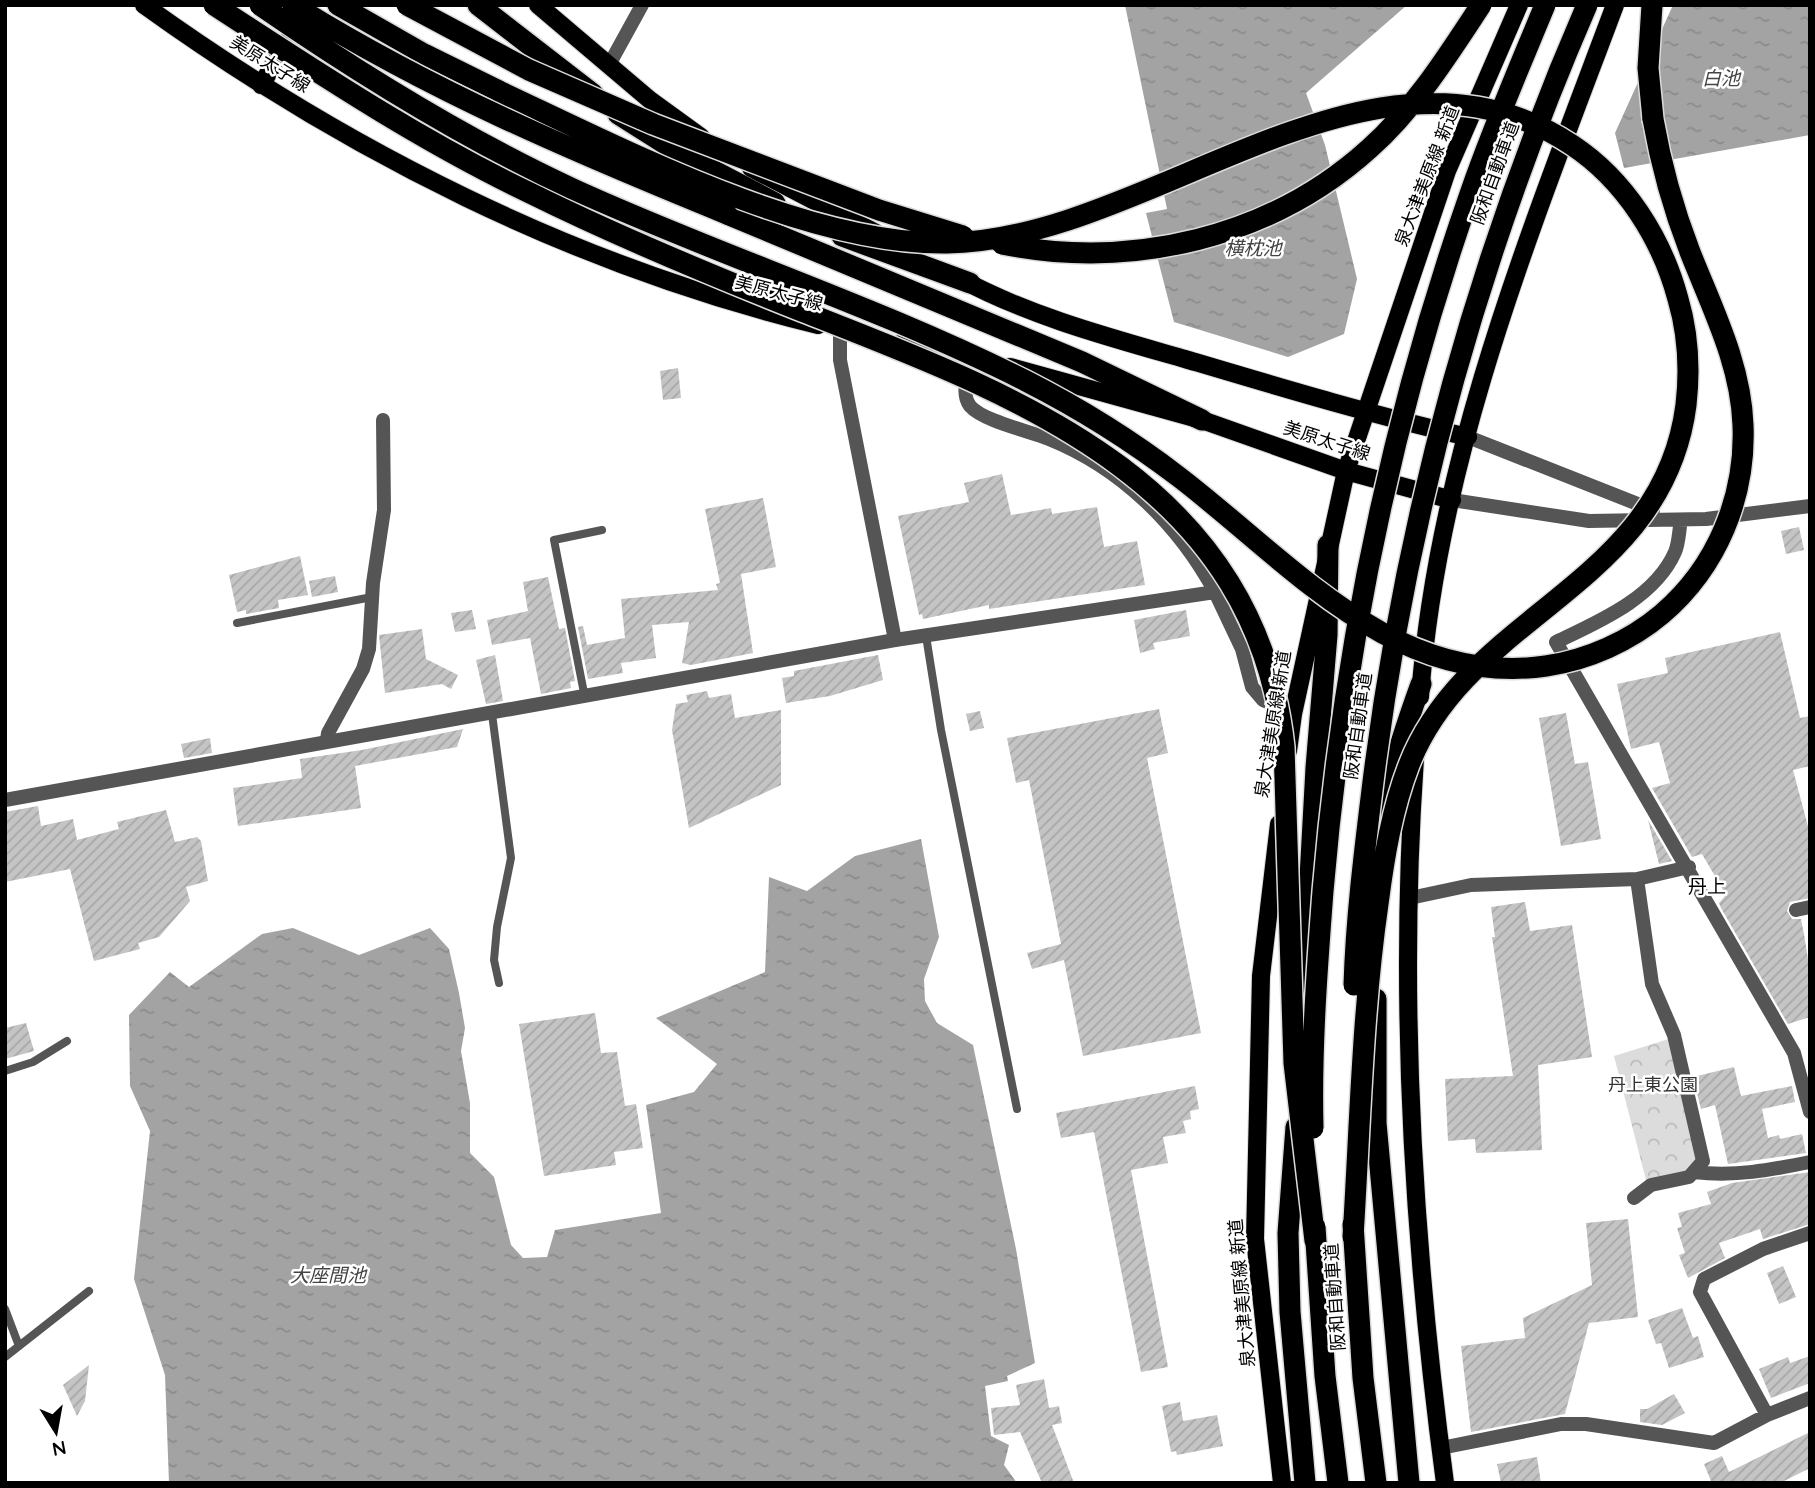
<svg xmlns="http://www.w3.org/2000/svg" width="1815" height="1488" font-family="Quicksand,'Noto Sans JP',sans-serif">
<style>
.forest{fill:url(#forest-crowns)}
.water{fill:url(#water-ripples)}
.building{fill:url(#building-hatch)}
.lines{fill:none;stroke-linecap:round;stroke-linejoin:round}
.primary-casing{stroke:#dbdbdb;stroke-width:20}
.motorway-casing{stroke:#dbdbdb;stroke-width:24}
.service{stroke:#555;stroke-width:8}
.minor{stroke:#555;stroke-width:14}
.tertiary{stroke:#555;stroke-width:14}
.primary{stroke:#000;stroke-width:18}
.motorway{stroke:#000;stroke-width:21}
.motorway-bridge-casing{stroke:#dbdbdb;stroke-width:24;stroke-linecap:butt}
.motorway-bridge{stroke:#000;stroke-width:21}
.labels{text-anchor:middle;stroke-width:5;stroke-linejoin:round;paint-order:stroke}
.street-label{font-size:18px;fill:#000;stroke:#fff}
.park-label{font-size:18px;fill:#333;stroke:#fff}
.water-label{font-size:19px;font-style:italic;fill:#444;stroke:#fff}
.neighbourhood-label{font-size:19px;fill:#000;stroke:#fff}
</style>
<defs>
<pattern id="forest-crowns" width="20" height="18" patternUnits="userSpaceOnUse" patternTransform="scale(1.75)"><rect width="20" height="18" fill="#dcdcdc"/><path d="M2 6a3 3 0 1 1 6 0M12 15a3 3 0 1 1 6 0" fill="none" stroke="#bbb"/></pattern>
<pattern id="water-ripples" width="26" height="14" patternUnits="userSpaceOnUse" patternTransform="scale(1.75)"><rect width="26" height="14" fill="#a3a3a3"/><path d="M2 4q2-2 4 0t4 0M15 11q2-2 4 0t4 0" fill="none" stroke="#8b8b8b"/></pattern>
<pattern id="building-hatch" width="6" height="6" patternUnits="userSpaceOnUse" patternTransform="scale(1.75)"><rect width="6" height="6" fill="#c4c4c4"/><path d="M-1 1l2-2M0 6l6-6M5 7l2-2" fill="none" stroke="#a7a7a7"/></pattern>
</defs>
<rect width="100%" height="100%" fill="#fff"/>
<path class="forest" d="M1672,1038L1699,1161L1694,1172L1647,1184L1614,1056Z"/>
<path class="water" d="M1125,5H1407L1306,93L1325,145L1357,279L1344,334L1288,357L1174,322L1146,213L1167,209Z
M1673,5H1810V135L1624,168L1615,133Z
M921,839L939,937L924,979L925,1001L937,1023L973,1045L1016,1249L1035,1363L1007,1376L1008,1381L985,1386L991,1436L1009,1445L1004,1465L1017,1483H169L165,1375L134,1279L150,1131L130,1086L129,1015L170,972L189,987L262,934L293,928L359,955L430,928L449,949L459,993L465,1028L461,1051L470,1103V1153L494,1177L511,1245L523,1258L547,1257L555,1230L661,1213L646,1105L694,1092L717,1064L656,1018L765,972L769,877L807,891L855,856Z"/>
<path class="building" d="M678,368L681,398L663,400L660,371Z
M1002,474L1011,515L1051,508L1052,514L1097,507L1104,547L1137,541L1145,585L989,609V605L923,619L922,614L919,615L898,516L969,502L964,483Z
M763,498L776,567L741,574L753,653L691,665L682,663L689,622L652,625L656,658L621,663L623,673L588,679L578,627L583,626L587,645L625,638L621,599L718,590L716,584L720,583L705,509Z
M1799,527L1804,550L1786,554L1781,531Z
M300,556L308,595L278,600L279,608L246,614V610L237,612L229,575Z
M335,576L338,592L312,597L309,581Z
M548,577L559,629L565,628L575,681L570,682L571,688L541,694L530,638L492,645L487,620L528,611L523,582Z
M472,610L476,629L455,632L451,613Z
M1186,610L1190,636L1153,643L1155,649L1140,653L1134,620Z
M422,629L426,659L458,675L451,689L442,684L385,693L379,635Z
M1780,632L1800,718L1810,716V766L1793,770L1810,834V898L1790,902L1787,911L1792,919H1801L1804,934L1810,972V1017L1788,1024L1721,908L1719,903L1726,895L1702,854L1692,857L1652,788L1670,783L1659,742L1631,749L1617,684L1668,673L1665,658Z
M495,655L503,701L486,704L476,660Z
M878,655L883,680L830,696L786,703L782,678L794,676V671Z
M707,691L709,698L731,694L735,718L781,710V785L689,828L672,730L676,704L688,702L686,695Z
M1159,709L1168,753L1147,758L1201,1033L1083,1056L1064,960L1032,969L1027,953L1061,944L1029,780L1016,783L1007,738Z
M980,711L984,728L970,731L966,714Z
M1566,713L1575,764L1588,762L1601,839L1561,846L1539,718Z
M463,729L457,747L355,766L361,808L238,826L233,788L302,778L300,759L362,750Z
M210,738L212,753L184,758L181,744Z
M38,806L41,826L73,819L77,840L119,829L117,822L166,810L175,842L197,837L201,841L208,881L186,887L190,901L159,937L138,943L140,949L94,961L70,869L5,882V812Z
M1648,820L1672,861L1659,864Z
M1525,902L1530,931L1572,925L1592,1057L1538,1065L1542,1150L1476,1153L1475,1139L1448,1141L1445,1079L1513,1076L1492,937H1495L1491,907Z
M595,1013L601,1053L617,1052L625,1106L636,1104L643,1148L614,1152L616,1165L544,1176L519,1024Z
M26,1023L34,1051L5,1059V1028Z
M1734,1067L1741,1096L1792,1086L1795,1102L1762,1109L1768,1138L1779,1135L1780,1139L1802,1134L1806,1153L1728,1164L1715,1105L1701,1109L1693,1077Z
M1195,1086L1199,1109L1190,1111L1191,1119L1183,1121L1186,1133L1163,1137L1168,1163L1131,1170L1168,1367L1141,1372L1094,1132L1061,1138L1056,1113Z
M1810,1172V1224L1763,1239L1760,1229L1719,1243L1725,1258L1688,1278L1679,1255L1685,1253L1677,1228L1682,1227L1678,1213L1711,1204L1707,1192L1732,1183Z
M1628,1219L1638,1317L1589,1323L1565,1414L1471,1432L1461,1346L1525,1338L1523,1318L1592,1285L1586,1223Z
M1783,1266L1796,1297L1779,1304L1767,1273Z
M1682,1308L1693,1338L1698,1336L1704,1357L1669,1368L1661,1343L1656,1344L1648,1320Z
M1810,1356V1383L1771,1398L1759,1369L1788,1357L1790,1363Z
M89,1365L85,1401L77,1416L63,1385Z
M1044,1379L1049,1408L1059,1406L1062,1423L1052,1425L1074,1483H1042L1020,1432L994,1435L991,1408L1020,1405L1016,1385Z
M1674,1394L1685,1413L1662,1425L1640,1422V1409H1647Z
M1180,1402L1183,1421L1217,1415L1223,1446L1177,1455L1176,1451L1171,1452L1162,1406Z
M1810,1432V1468L1780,1483H1708L1711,1481L1704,1464L1722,1456L1729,1472Z
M1537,1457L1541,1483H1501L1497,1464Z"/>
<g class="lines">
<defs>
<path id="primary" d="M144,5C347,151 575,266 818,325
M538,5L650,100L701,137
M261,85L303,17
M751,168L876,233
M959,278C1029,316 1108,337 1185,359C1279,387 1372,415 1468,437
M900,344L962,357
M1010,367L1202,420L1346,471L1452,500
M1420,697C1437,458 1532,227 1615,5
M1288,751L1293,714L1346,471L1447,171L1519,5
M1415,759C1398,1000 1413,1244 1445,1483
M1279,824L1261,976L1255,1239L1282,1483"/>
<path id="motorway" d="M338,5L424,54L499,91
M478,5L593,94
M1652,5L1648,68L1653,119
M618,114L678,152L775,203
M727,214L1082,362L1202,420
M842,236L970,283
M1378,848C1385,790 1401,739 1421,684
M1376,999V1123L1409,1483
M1301,1042L1316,768L1327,635L1328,545
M1296,1127L1288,1233L1290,1312L1305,1483"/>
</defs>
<use href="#primary" class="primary-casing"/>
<use href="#motorway" class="motorway-casing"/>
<path class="service" d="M237,623L372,597
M926,636L941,730L1017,1109
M585,698L554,540L602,530
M492,714L511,858L497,927L494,960L499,983
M5,1071L33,1062L67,1041
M5,1309L19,1346
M5,1357L89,1291"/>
<path class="minor" d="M609,65L642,5
M840,331V360L895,640L1215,592L1242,649L1252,687L1263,700L1277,706
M972,359C969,373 960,393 970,406C983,421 1029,431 1049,439C1121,468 1178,524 1215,592
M1468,437L1653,510
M1452,500L1589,521L1706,519L1810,506
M1681,520C1679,530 1679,543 1675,552C1655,598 1598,622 1556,642L1794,1053L1810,1112
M327,740L328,733L363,669L369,649L373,583L384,510L383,420
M1410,898L1471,885L1637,879L1689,867
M1796,910L1810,907
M1694,1172C1735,1177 1770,1170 1810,1162
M1634,1198L1651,1185L1689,1177L1703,1161L1674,1035L1652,984L1637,879
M1767,1415L1700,1292L1704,1279L1763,1249L1810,1233
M1441,1448L1561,1424H1586L1714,1443L1767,1415L1810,1398"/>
<path class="tertiary" d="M5,800L895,640"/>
<use href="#primary" class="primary"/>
<use href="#motorway" class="motorway"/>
<defs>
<path id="motorway-bridge" d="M214,5C317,72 419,140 530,193C617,236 708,274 799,310C1016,395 1255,480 1284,747L1294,1063L1315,1241
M260,5C360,74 463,138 573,189C722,257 879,307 1026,381C1079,408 1132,441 1179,477C1289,561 1394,688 1546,666C1588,660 1630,641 1662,614C1717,567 1746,497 1743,425C1741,364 1712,308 1690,252C1673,208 1661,165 1653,119
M293,5C433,92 575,152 727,214
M407,5L529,70L653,124L879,210L963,236
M499,91C625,150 807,245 947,243C1153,240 1370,12 1572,145C1625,180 1662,239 1678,299C1688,333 1690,370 1686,405C1663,586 1468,613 1409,765C1392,809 1384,857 1378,904C1362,1014 1360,1126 1353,1237
M1002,244C1132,270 1271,238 1370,148C1415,108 1448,55 1481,5
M1354,985C1356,920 1364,855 1372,790C1405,519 1478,256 1587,5
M1313,1128C1311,1049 1317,970 1323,891C1343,654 1391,419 1470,194C1492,130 1519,68 1545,5
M1353,1224L1363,1378L1376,1483
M1315,1227L1325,1376L1338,1483"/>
</defs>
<use href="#motorway-bridge" class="motorway-bridge-casing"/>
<use href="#motorway-bridge" class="motorway-bridge"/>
</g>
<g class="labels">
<g class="street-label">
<text transform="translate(270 64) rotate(32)" y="6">美原太子線</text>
<text transform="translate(1495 173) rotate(-70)" y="6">阪和自動車道</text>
<text transform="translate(1427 176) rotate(-69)" y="6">泉大津美原線 新道</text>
<text transform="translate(779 293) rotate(15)" y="6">美原太子線</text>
<text transform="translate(1327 441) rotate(18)" y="6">美原太子線</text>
<text transform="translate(1273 724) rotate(-81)" y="6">泉大津美原線 新道</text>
<text transform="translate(1358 726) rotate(-82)" y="6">阪和自動車道</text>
<text transform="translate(1242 1293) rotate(-95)" y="6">泉大津美原線 新道</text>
<text transform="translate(1335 1297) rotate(-94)" y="6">阪和自動車道</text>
</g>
<g class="park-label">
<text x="1653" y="1091">丹上東公園</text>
</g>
<g class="water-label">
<text x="1721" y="85">白池</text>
<text x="1253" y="255">横枕池</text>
<text x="328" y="1282">大座間池</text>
</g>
<g class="neighbourhood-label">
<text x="1707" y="893">丹上</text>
</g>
</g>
<rect width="1815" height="1488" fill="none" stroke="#000000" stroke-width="14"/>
<g transform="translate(56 1432) rotate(169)" stroke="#ffffff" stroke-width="5" paint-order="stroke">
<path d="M0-5L12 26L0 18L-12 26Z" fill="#000000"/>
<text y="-10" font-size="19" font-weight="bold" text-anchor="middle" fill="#000000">N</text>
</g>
</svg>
